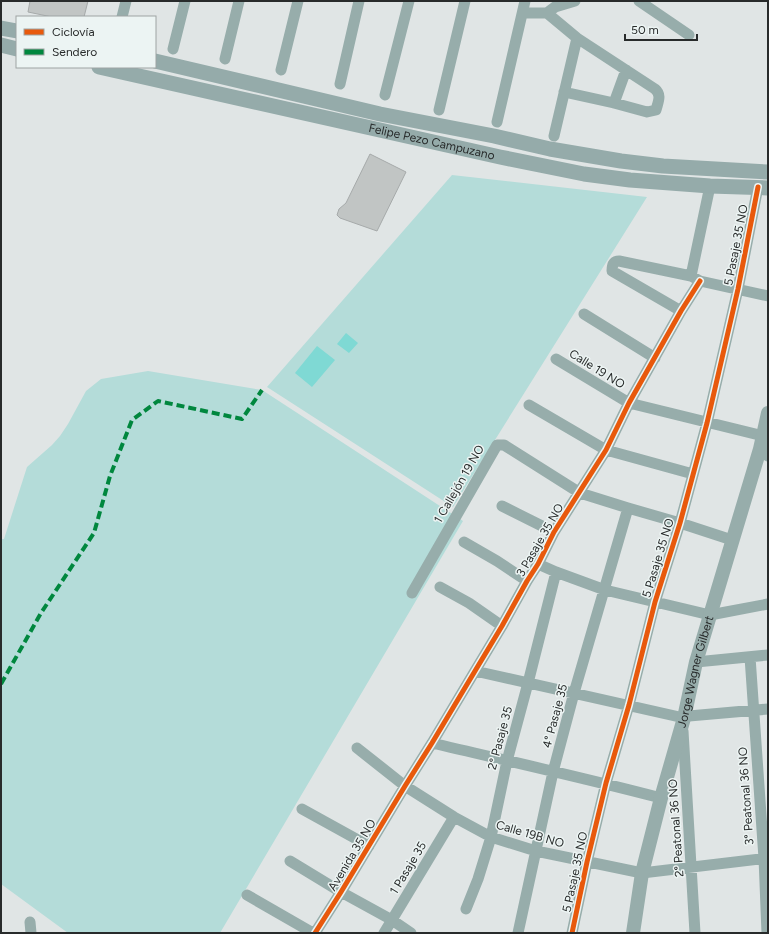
<svg xmlns="http://www.w3.org/2000/svg" width="769" height="934" font-family="Figtree,sans-serif">
<style>
.green{fill:#b4dcd9}
.water{fill:#7fd9d4}
.building{fill:#c1c5c4;stroke:#a6aaaa}
.lines{fill:none;stroke-linecap:round;stroke-linejoin:round}
.minor{stroke:#97adab;stroke-width:11}
.tertiary{stroke:#97adab;stroke-width:14}
.secondary{stroke:#95abaa;stroke-width:15}
.quiet{stroke:#00873e;stroke-width:4;stroke-dasharray:8 4;stroke-linecap:butt}
.cycleway-casing{stroke:#ecf4f3;stroke-width:8}
.cycleway{stroke:#e8590c;stroke-width:5}
.labels{text-anchor:middle;stroke-width:3;stroke-linejoin:round;paint-order:stroke}
.street-label{font-size:12px;fill:#282b2b;stroke:#ecf4f3}
</style>
<rect width="100%" height="100%" fill="#e0e5e5"/>
<path class="green" d="M452,175L647,197L453,507L267,387Z
M148,371L262,390L463,521L220,933H68L1,884V539H4L27,467L52,445L60,436L68,424L86,391L101,379Z"/>
<path class="water" d="M346,333L358,343L349,353L337,344Z
M317,346L335,360L312,387L295,373Z"/>
<path class="building" d="M30,1H88L84,17H52L28,12Z
M370,154L406,172L377,231L340,218L337,215L339,209L346,203Z"/>
<g class="lines">
<path class="minor" d="M639,1L689,35
M523,13H547L555,7L575,1
M547,13L577,38L655,89C662,95 658,102 656,110L647,112L614,103L564,92
M122,17L126,1
M173,49L185,1
M225,59L239,1
M281,70L298,1
M340,84L359,1
M385,95L409,1
M614,103L626,70
M439,110L465,1
M497,122L525,1
M554,136L577,38
M691,276L710,186
M681,311L612,271C612,266 613,261 619,261L691,276L700,281L768,296
M584,314L655,358
M556,359L629,403L763,436
M529,405L606,450L693,474
M760,449L768,456
M502,506L554,532
M464,542L497,561L527,581
M538,564L556,572L605,590L710,615L768,604
M440,587L469,603L502,626
M412,593L497,445H504L580,493L628,508L680,523L732,540
M750,657L764,858L767,933
M696,662L768,655
M475,671L684,718L689,716L768,709
M683,731L695,933
M432,743C508,761 585,778 661,798
M357,748L405,786L454,817L491,837L536,851L642,873L768,858
M302,809L369,846
M290,861L341,892L392,920L411,933
M247,895L313,933
M466,909L478,879L491,837L507,761L528,683L556,572
M30,922L31,933
M315,933L341,892L405,786L432,743L475,671L502,626L527,581L538,564L554,532L606,450L629,403L681,311L700,281
M384,933L454,817
M518,933L553,772L574,693L628,508
M572,933L587,862L606,783L629,705L655,602L680,523L707,423L738,289L758,187"/>
<path class="tertiary" id="s1" d="M633,933L642,873L661,798L684,718L696,662L760,449L768,413"/>
<g class="secondary">
<path d="M1,28L17,31"/>
<path d="M1,45L17,49"/>
<path d="M155,61L380,114L494,136L550,149L621,161L663,166L768,172"/>
<path id="s2" d="M99,67L500,157L584,174L630,180L710,186L768,188"/>
</g>
<path class="quiet" d="M1,684L41,613L94,533L110,476L132,420L158,401L242,419L262,390"/>
<defs>
<path id="cycleway" d="M315,933L341,892L405,786L432,743L475,671L502,626L527,581L538,564L554,532L606,450L629,403L681,311L700,281
M572,933L587,862L606,783L629,705L655,602L680,523L707,423L738,289L758,187"/>
</defs>
<use href="#cycleway" class="cycleway-casing"/>
<use href="#cycleway" class="cycleway"/>
</g>
<g class="labels">
<g class="street-label">
<text dy="4" stroke="none"><textPath href="#s2" startOffset="341">Felipe Pezo Campuzano</textPath></text>
<text transform="translate(736 245) rotate(-79)" y="4">5 Pasaje 35 NO</text>
<text transform="translate(597 369) rotate(32)" y="4">Calle 19 NO</text>
<text transform="translate(459 484) rotate(-60)" y="4">1 Callejón 19 NO</text>
<text transform="translate(540 540) rotate(-60)" y="4">3 Pasaje 35 NO</text>
<text transform="translate(658 558) rotate(-73)" y="4">5 Pasaje 35 NO</text>
<text dy="4" stroke="none"><textPath href="#s1" startOffset="269">Jorge Wagner Gilbert</textPath></text>
<text transform="translate(555 716) rotate(-75)" y="4">4° Pasaje 35</text>
<text transform="translate(500 738) rotate(-75)" y="4">2° Pasaje 35</text>
<text transform="translate(746 796) rotate(-94)" y="4">3° Peatonal 36 NO</text>
<text transform="translate(676 828) rotate(-94)" y="4">2° Peatonal 36 NO</text>
<text transform="translate(530 834) rotate(16)" y="4">Calle 19B NO</text>
<text transform="translate(352 855) rotate(-59)" y="4">Avenida 35 NO</text>
<text transform="translate(408 868) rotate(-59)" y="4">1 Pasaje 35</text>
<text transform="translate(575 872) rotate(-78)" y="4">5 Pasaje 35 NO</text>
</g>
</g>
<rect width="769" height="934" fill="none" stroke="#282b2b" stroke-width="4"/>
<rect x="16" y="16" width="140" height="52" fill="#ecf4f3" stroke="#9ea4a3"/>
<rect x="24" y="29" width="20" height="6" fill="#e8590c" stroke="#9ea4a3"/>
<text x="52" y="36" font-size="12" fill="#282b2b">Ciclovía</text>
<rect x="24" y="49" width="20" height="6" fill="#00873e" stroke="#9ea4a3"/>
<text x="52" y="56" font-size="12" fill="#282b2b">Sendero</text>
<path d="M625 34v6h72v-6" fill="none" stroke="#282b2b" stroke-width="2"/>
<text x="631" y="34" font-size="12" fill="#282b2b" stroke="#ecf4f3" stroke-width="3" paint-order="stroke">50 m</text>
</svg>
